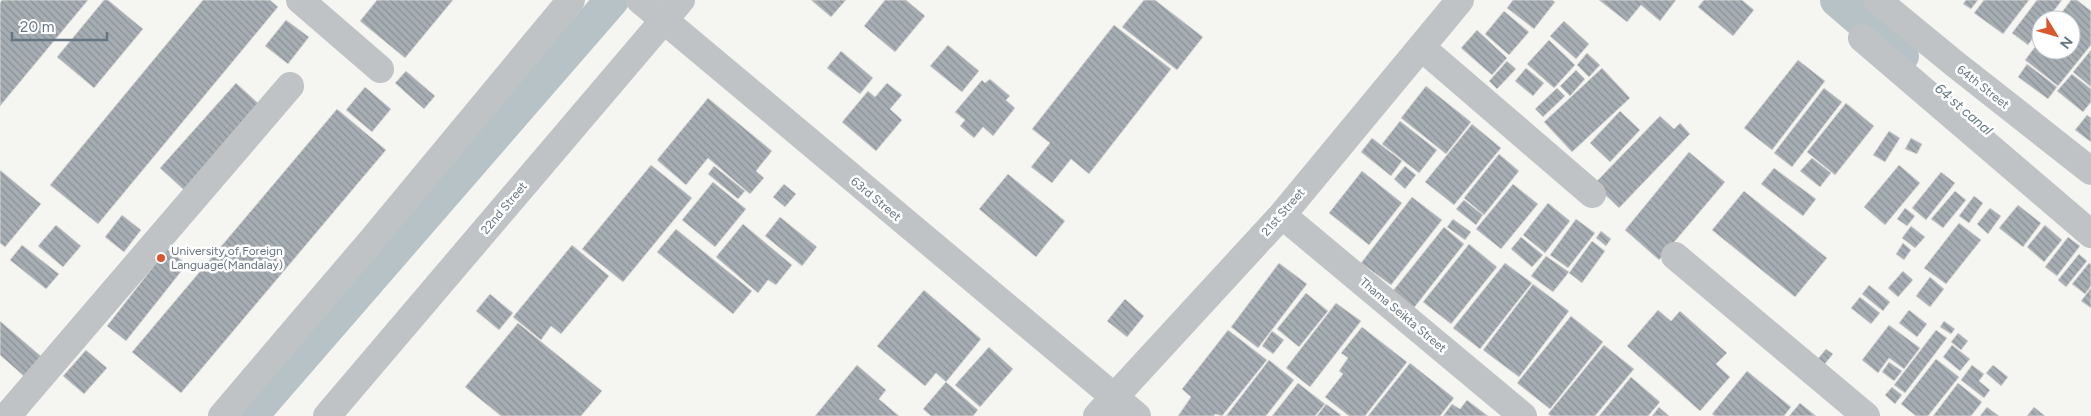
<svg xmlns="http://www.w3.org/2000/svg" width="2091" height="416" font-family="Figtree,sans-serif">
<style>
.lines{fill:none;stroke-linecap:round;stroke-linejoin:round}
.canal{stroke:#b7c2c7;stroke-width:34}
.building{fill:url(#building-back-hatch);stroke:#d7d7d5}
.minor{stroke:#bfc3c6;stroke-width:28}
.poi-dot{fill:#db562d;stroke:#fff;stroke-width:2}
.labels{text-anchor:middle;stroke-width:5;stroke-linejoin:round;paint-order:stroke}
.street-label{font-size:12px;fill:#667582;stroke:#fff}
.poi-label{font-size:12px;fill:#667582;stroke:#fff;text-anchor:start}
.water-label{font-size:14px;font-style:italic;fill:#61777f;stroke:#fff}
</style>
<defs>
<pattern id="building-back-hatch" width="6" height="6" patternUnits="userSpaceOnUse" patternTransform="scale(1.25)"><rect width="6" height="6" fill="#a6aeb3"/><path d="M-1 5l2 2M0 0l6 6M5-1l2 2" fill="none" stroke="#8b9297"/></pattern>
</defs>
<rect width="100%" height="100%" fill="#f5f5f2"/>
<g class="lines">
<path class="canal" d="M1837,0L1902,56
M251,416L612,0"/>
</g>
<path class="building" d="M2,0H88L0,106V3Z
M104,0H108L143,29L94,88L57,57Z
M203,0H270L278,7L98,224L50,185Z
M377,0H453L405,58L360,21Z
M811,0H846L831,17Z
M885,0H906L925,16L895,52L864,26Z
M1144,0H1155L1203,37L1177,70L1122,27Z
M1513,0H1552L1555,2L1534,29L1507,8Z
M1599,0H1676L1660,21L1641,5L1627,22Z
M1704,0H1742L1754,10L1733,36L1698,7Z
M1966,0H1978L1971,9L1963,4Z
M1984,0H2029L2003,34L1974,13Z
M2037,0H2062L2047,20H2041V27L2028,45L2012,33Z
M2071,0H2077L2091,11V45L2058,86L2025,60L2041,39V50H2071V20H2056Z
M1504,11L1529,32L1509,55L1485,34Z
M286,20L309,37L288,64L265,46Z
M1564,21L1589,44L1576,59L1550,36Z
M1114,25L1171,69L1089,174L1071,159L1052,183L1031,167L1050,143L1032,129Z
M1477,30L1507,58L1492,75L1461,48Z
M1549,40L1575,65L1554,88L1527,64Z
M948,45L979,71L962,92L930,66Z
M2091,50V87L2073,72Z
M841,51L873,78L860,94L827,68Z
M1587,53L1600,65L1589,77L1577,65Z
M1798,60L1825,81L1772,150L1744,128Z
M1507,61L1516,69L1497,89L1489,81Z
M2027,64L2057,87L2048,99L2018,77Z
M1526,68L1544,83L1533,96L1515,81Z
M1602,68L1630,98L1572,152L1544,122Z
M1576,70L1585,79L1570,96L1560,86Z
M406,71L435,96L424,109L395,83Z
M2072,74L2091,89V102L2083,112L2057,91Z
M990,79L1010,96L1006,100L1015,108L993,136L983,127L974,138L960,126L965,120L955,112L982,80L985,83Z
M236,83L259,104L184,190L160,168Z
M887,83L902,95L890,109L902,120L876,151L842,122L868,91L875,97Z
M1426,86L1471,122L1446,154L1401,118Z
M365,87L391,109L372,132L346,110Z
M1557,88L1565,96L1543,117L1535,109Z
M1824,88L1842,102L1792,167L1774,153Z
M708,98L772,151L756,171L764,178L750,194L708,158L686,185L657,160Z
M1846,103L1874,126L1835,175L1807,152Z
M337,109L386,150L181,393L132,352Z
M1620,111L1640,130L1610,162L1590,143Z
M2087,115L2091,118V142L2075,130Z
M1660,116L1674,129L1680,123L1690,134L1619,208L1594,184Z
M1400,121L1437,150L1419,173L1382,144Z
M1472,124L1501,148L1454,205L1425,182Z
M1889,131L1900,138L1885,162L1873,155Z
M1372,138L1402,161L1391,176L1361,152Z
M1911,138L1922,144L1917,154L1905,149Z
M1689,152L1725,182L1659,260L1625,230Z
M1499,154L1519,171L1484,215L1464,198Z
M1812,158L1831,173L1820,187L1800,171Z
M651,165L692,198L623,282L582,249Z
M1899,165L1920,183L1885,225L1864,207Z
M714,166L745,191L738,199L708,174Z
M1405,166L1416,175L1405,189L1394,179Z
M1774,168L1816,199L1803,216L1761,184Z
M0,170L41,204L5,247L0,243Z
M1362,171L1402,203L1369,245L1329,213Z
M1941,172L1955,183L1926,220L1912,208Z
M1008,174L1065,221L1036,257L979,209Z
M713,182L746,209L715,247L682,220Z
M784,184L796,194L785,207L773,197Z
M1513,184L1538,204L1501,249L1476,229Z
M1744,191L1827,258L1795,297L1712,230Z
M1955,191L1966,200L1943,228L1931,219Z
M1974,196L1983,203L1969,223L1959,216Z
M1412,197L1442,220L1391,285L1361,263Z
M1464,200L1483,215L1476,225L1456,209Z
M1548,203L1570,221L1545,253L1523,235Z
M2018,205L2041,223L2023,247L1999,228Z
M1905,208L1915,216L1907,226L1897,219Z
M1990,208L2001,216L1988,234L1977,224Z
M122,215L141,230L124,252L105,237Z
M780,217L817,247L802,266L765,236Z
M1453,219L1471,232L1465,240L1447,227Z
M1576,219L1595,233L1568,268L1550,255Z
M1959,223L1981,240L1946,284L1924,268Z
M743,224L792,265L776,285L768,280L758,293L716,257Z
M56,225L81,246L63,267L38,246Z
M2045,225L2062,240L2044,262L2027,247Z
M1911,226L1925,237L1915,248L1902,238Z
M1444,227L1464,244L1413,309L1392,292Z
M676,229L752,291L733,314L657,252Z
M1601,231L1611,239L1606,246L1596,238Z
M1521,237L1543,255L1532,267L1511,249Z
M2068,237L2080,246L2057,276L2045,267Z
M1592,241L1605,251L1582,283L1569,273Z
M1903,243L1911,250L1904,260L1896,254Z
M1469,244L1497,267L1451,324L1423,302Z
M22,245L59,274L46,289L10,260Z
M572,245L609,276L561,334L551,326L541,340L513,317Z
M167,249L187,264L126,341L107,326Z
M2079,254L2087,261L2066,287L2058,280Z
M1546,256L1569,272L1553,292L1531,276Z
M1279,263L1307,284L1258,348L1231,327Z
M1505,263L1532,283L1480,349L1453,328Z
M2089,263L2091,264V286L2085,294L2072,284Z
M1903,271L1913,280L1898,297L1888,288Z
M1930,277L1944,289L1930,307L1916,296Z
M1533,284L1569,311L1519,377L1483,350Z
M1869,285L1890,302L1883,311L1862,294Z
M2091,288V308L2081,301Z
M924,290L981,339L946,382L936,373L925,386L877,346Z
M1306,293L1328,311L1299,347L1277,329Z
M490,294L513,313L499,330L476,311Z
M1860,297L1880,313L1871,324L1851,308Z
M1125,299L1144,316L1127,337L1107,321Z
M1336,303L1361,321L1310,387L1286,368Z
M1658,310L1671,321L1680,311L1727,353L1716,364L1730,377L1700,411L1627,346Z
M1909,310L1927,324L1917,337L1899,323Z
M1571,316L1603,342L1550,409L1517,383Z
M0,321L43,358L26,378L0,355Z
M1944,321L1955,329L1951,334L1940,327Z
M518,323L602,391L581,416H501L465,387Z
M1889,325L1920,348L1904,369L1889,358L1878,373L1862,360Z
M1362,327L1407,362L1365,416H1349L1325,397L1343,374L1339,371L1348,358L1341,353Z
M1228,330L1267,360L1222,416L1215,414L1214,416H1178L1191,397L1182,389Z
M1936,330L1947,338L1905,393L1894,385Z
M1272,331L1284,340L1273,354L1262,346Z
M1958,333L1968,341L1961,350L1951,342Z
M1604,345L1634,369L1595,416H1551L1548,414Z
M1952,345L1970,359L1960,371L1943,357Z
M989,347L1013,369L980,407L955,385Z
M1826,349L1833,354L1824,365L1817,360Z
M86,350L107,368L84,394L63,376Z
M1936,359L1959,377L1928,416H1916L1901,404Z
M1269,360L1294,380L1266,416H1226Z
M1889,362L1902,371L1894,381L1882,372Z
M1410,363L1454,398L1440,416H1368Z
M857,365L886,390L879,399L899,416H815Z
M1972,365L1984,374L1979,381L1990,390L1984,398L1961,380Z
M1993,365L2008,377L2001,386L1986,373Z
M1747,371L1791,407L1784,416H1715L1712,414Z
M1631,377L1660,402L1648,416H1599Z
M946,382L978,410L973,416H931L923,409Z
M1298,383L1325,404L1315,416H1272Z
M1958,383L1982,402L1971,416H1933Z
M1892,387L1902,395L1895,404L1885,395Z
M1467,400L1488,416H1443L1452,404L1460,409Z
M1800,403L1816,416H1789Z
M1326,404L1341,415L1340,416H1317Z
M1659,407L1669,416H1652Z
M1987,407L1999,416H1980Z
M2034,407L2045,416H2027Z"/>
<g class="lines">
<path class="minor" d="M300,0L380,69
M640,0L1137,416
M1877,0L1955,64L2091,171
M1862,38L2091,234
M1421,47L1592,194
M1282,215L1523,416
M1675,256L1866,416
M7,416L290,86
M222,416L372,240L571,0
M327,416L681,0
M1097,416L1282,215L1460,0"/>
</g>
<circle class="poi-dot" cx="161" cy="258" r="5"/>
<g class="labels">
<g class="street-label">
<text transform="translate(1983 87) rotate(38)" y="4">64th Street</text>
<text transform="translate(876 199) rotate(40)" y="4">63rd Street</text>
<text transform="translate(504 208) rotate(-50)" y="4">22nd Street</text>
<text transform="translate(1283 212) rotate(-49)" y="4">21st Street</text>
<text transform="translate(1403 315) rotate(40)" y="4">Thama Seikta Street</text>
</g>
<g class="poi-label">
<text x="171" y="255">University of Foreign<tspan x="171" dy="14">Language(Mandalay)</tspan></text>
</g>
<g class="water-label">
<text transform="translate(1964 109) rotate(41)" y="5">64 st canal</text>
</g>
</g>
<g transform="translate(2056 35) rotate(127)"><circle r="24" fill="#ffffff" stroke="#c2c8cd"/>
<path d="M0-4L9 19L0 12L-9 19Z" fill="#db562d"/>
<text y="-8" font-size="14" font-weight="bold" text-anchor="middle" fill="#667582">N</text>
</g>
<path d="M12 32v8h95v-8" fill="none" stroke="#667582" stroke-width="2.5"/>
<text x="20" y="32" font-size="15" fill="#667582" stroke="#ffffff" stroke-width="4" paint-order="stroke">20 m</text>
</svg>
